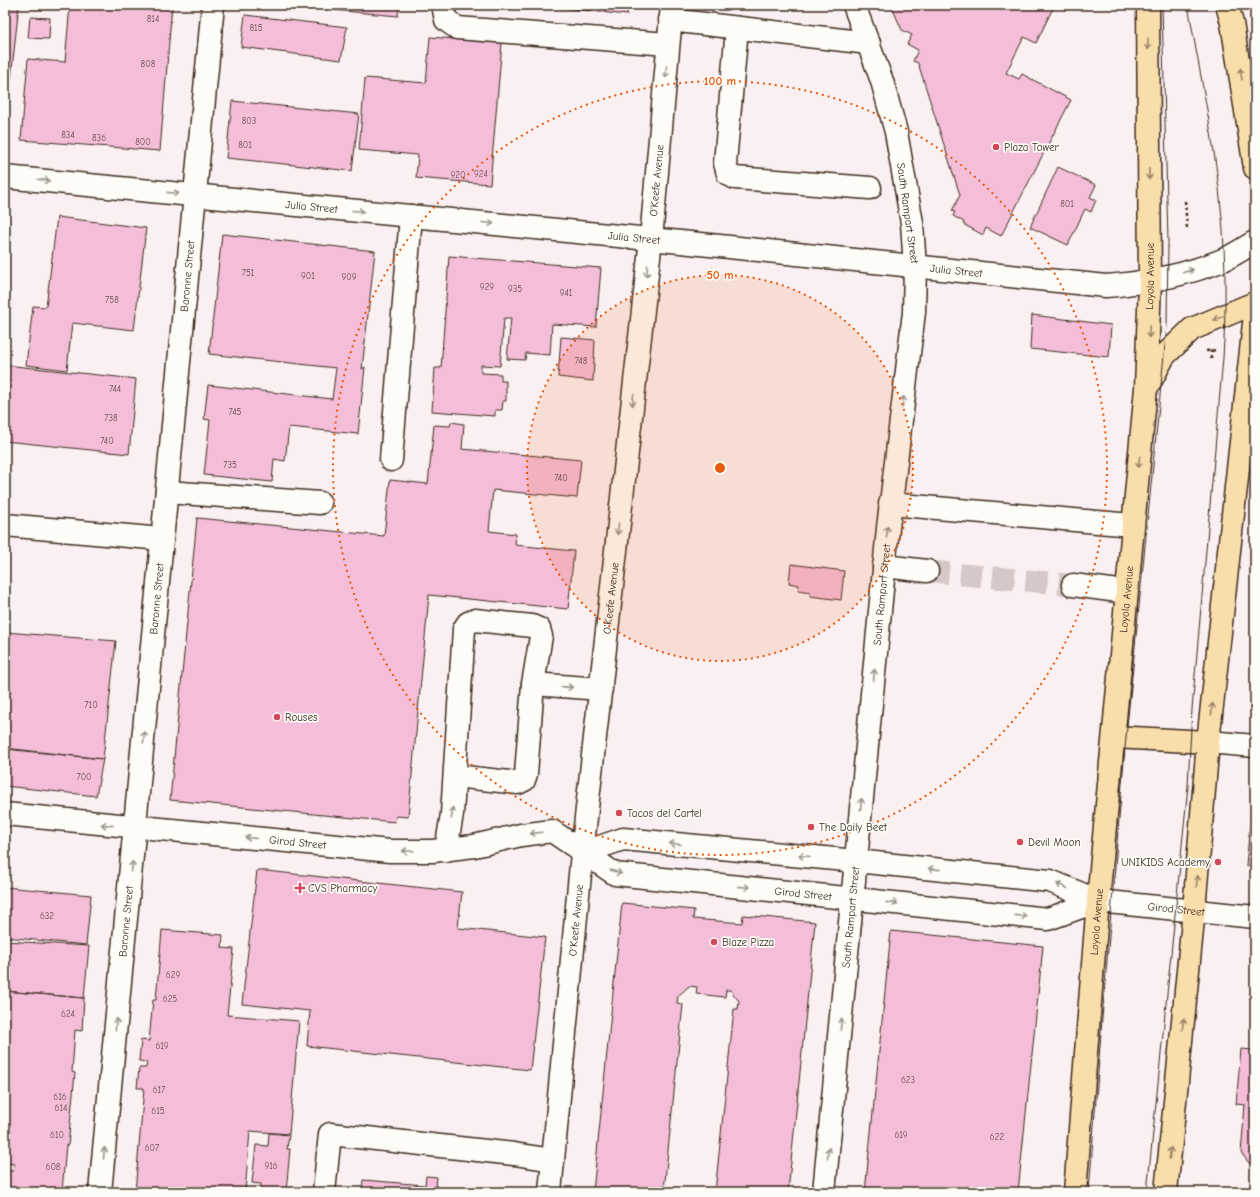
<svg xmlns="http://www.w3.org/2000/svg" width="1260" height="1197" font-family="'Comic Neue',sans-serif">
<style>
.building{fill:#f4bed9;stroke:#3b2a1e}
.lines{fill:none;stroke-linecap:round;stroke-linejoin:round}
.minor-tunnel{stroke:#d5c8c7;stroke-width:22;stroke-dasharray:22 11;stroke-linecap:butt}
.minor-casing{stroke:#3b2a1e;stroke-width:25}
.major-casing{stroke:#3b2a1e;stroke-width:25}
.path{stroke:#3b2a1e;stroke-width:2.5;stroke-dasharray:3 3;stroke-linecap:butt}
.minor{stroke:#fdfcf7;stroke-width:22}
.major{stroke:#f9ddab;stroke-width:22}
.tram{stroke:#3b2a1e;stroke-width:1}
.oneway{stroke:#9a8464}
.oneway2{stroke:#9c938a}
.ring{fill:none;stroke:#e8590c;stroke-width:2;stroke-dasharray:2 4}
.poi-dot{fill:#d1495b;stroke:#fdfcf7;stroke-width:1.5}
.labels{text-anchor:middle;stroke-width:3.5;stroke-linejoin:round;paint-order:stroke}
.number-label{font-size:9px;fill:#694f4d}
.poi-label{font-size:11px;fill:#3b2a1e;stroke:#fdfcf7;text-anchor:start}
.street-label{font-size:11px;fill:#3b2a1e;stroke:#fdfcf7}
.centre{fill:#e8590c;stroke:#fdfcf7;stroke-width:2}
.ring-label{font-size:12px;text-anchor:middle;font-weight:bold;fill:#e8590c;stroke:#fdfcf7;stroke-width:3.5;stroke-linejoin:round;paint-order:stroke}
</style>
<rect width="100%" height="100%" fill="#fbf0f1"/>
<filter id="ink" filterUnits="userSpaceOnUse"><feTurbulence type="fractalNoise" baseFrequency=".025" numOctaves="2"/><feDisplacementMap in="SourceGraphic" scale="8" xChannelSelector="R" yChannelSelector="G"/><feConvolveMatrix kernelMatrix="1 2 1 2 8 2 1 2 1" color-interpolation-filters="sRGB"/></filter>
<g filter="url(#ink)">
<path class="building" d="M5,5H19L5,133Z
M70,5H172L160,151L21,140L28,59L65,62Z
M278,5H399L398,16Z
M537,5H628L627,15Z
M891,5L1054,6L1036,43L1024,37L1006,73L1019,79L1022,74L1071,100L1001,236L986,228L983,235L963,224L964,222L953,216L955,212L952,211L960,195L918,63L913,61L918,50L907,44L912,35L902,30Z
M245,15L347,27L341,60L241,47Z
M30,17L50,18L49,39L28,38Z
M430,37L502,43L490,184L416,178L418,155L359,150L365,78L426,83Z
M232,101L359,114L352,171L226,158Z
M1058,167L1096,185L1090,197L1096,200L1091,212L1085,209L1068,245L1030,227Z
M57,217L146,228L134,330L72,323L67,370L26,365L33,306L46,307Z
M222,234L375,251L362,369L365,367L358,434L289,427L285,461L274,459L272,482L204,475L210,420L204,419L208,385L332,399L336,368L209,354Z
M449,256L601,268L596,327L552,324L550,355L526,353L525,360L507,359L511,318H504L500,366L481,365V373L501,374V381H506V401H503L502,410H495V416L432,411L435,368H441Z
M1032,315L1111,325L1109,357L1030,349Z
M561,337L595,340L593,381L558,377Z
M5,365L136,379L129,454L5,441Z
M451,422L464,424L462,449L581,460L577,498L493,490L489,531L516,534L515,545L574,551L568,609L429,595L408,817L396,816L395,822L170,800L197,518L384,536L390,480L428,484L434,425L450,426Z
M791,564L844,571L841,600L810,596V592L798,590L799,585L789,583Z
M5,632L116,641L103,759L5,748Z
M5,749L103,759L96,796L5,786Z
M1255,774V866L1246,865Z
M257,870L462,892L458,928L545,937L530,1070L307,1046L310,1011L242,1004Z
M5,887L91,895L86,945L5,937Z
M622,903L694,910L693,919L742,923L743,915L815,922L788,1192H715L734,1009H738L739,1001L730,990H726L725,997L696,994L697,987L689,986L678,996L677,1003L683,1004L664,1190H659V1192H593Z
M162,930L223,935L222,948L234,949L227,1015L299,1021L289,1134L250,1131L245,1192H135L144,1088H137L139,1068H146L147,1062L139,1061L141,1040L149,1041L153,1000H156Z
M891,931L1043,946L1018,1192H865Z
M5,941L89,946L84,998L5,991Z
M5,991L84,998L82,1031L75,1030L72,1072L75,1073L68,1146L66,1145L62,1192H5V1171H13L14,1164L5,1163Z
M1255,1027V1164L1249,1163L1241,1153L1245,1105L1236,1104L1241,1049L1253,1050Z
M269,1133L289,1135L287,1149H290L286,1192H260L261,1184L252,1183L256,1145L268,1146Z
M426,1176L437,1177L436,1187L499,1192H362L363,1180L425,1185Z"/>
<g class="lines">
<path class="minor-tunnel" d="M927,571L1073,585"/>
<defs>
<g id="minor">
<path d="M443,5L446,20L457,28L668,44"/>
<path d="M670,20L869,43"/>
<path d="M737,28L725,163L728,174L735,178L870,188"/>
<path id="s1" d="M5,177L681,242L1106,286C1146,283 1186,275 1223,260C1234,255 1244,248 1255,242"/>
<path d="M391,460L411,216"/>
<path d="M167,492L320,503"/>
<path d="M890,504L1132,525"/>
<path d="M5,525L162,539"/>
<path d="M884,566L927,571"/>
<path d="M1073,585L1126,592"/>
<path d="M533,684L601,689"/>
<path d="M1208,742L1255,746"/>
<path id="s2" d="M5,814L390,851H433L474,846L521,835L552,831L615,874L1048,919L1098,901"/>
<path d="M446,850L452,814L464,629L468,623L475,620L532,626L539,629L541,636L533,684L526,774L524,780L518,783L455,776"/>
<path id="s3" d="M582,853L623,839L856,861L1050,881L1098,901L1255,917"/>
<path id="s4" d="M100,1192L213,5"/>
<path d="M324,1192L330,1134L514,1154L553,1160"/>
<path id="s5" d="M550,1192L582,853L651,239L672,5"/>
<path id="s6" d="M824,1192L888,528L914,312L915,267L912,223L896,132L882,81L854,5"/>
</g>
<g id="major">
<path d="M1227,5L1232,23L1255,168"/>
<path d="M1149,384L1164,356L1192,329L1255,303"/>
<path d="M1114,737L1208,742"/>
<path id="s7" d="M1075,1192L1098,901L1146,388L1150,282L1148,5"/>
<path d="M1166,1192L1194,910L1208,742L1255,314"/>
</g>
</defs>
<use href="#minor" class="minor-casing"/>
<use href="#major" class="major-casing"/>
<path class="path" d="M1185,201L1187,228
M1206,351L1217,350
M1211,359V350"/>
<use href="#minor" class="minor"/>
<use href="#major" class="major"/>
<path class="tram" d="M1089,1192L1102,1019L1126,737L1167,325L1168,241L1162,5
M1147,1192L1188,786L1192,709L1223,358C1226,312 1226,264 1222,218C1216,147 1200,75 1188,5"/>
</g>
<defs><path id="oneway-shaft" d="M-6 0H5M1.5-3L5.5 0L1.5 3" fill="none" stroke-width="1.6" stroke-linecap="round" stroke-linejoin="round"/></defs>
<g class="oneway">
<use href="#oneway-shaft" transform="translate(1148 44) rotate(90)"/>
<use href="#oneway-shaft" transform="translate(1241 74) rotate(-99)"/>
<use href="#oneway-shaft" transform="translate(1149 174) rotate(90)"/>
<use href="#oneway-shaft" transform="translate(1219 318) rotate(158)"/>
<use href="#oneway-shaft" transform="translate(1149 332) rotate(92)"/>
<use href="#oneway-shaft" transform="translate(1139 462) rotate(96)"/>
<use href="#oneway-shaft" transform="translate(1212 709) rotate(-84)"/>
<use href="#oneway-shaft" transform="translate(1197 881) rotate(-85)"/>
<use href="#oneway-shaft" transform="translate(1183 1024) rotate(-84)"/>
<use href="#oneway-shaft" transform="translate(1170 1153) rotate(-84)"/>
</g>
<g class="oneway2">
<use href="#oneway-shaft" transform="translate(666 72) rotate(95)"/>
<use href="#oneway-shaft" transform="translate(44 180) rotate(6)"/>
<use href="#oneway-shaft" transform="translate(173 193) rotate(6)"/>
<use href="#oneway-shaft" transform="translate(358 211) rotate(5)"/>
<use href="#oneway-shaft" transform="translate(488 223) rotate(5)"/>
<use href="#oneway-shaft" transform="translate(647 271) rotate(96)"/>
<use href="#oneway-shaft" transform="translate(1188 271) rotate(-16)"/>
<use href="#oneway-shaft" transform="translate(633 400) rotate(96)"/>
<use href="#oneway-shaft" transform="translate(903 402) rotate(-83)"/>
<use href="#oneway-shaft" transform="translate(618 529) rotate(96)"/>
<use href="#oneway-shaft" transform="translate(887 532) rotate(-85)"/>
<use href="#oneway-shaft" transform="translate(874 675) rotate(-85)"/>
<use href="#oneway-shaft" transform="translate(567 687) rotate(4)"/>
<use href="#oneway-shaft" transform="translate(144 737) rotate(-85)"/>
<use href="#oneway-shaft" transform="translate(861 804) rotate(-84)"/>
<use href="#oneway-shaft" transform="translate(452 813) rotate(-84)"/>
<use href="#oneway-shaft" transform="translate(107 825) rotate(-174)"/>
<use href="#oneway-shaft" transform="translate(536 833) rotate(173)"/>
<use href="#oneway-shaft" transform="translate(251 838) rotate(-175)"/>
<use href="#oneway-shaft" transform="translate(675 844) rotate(-175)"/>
<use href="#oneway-shaft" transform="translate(408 851) rotate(-180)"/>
<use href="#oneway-shaft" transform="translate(804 856) rotate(-175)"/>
<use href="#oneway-shaft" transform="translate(132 867) rotate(-84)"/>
<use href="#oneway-shaft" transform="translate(934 869) rotate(-174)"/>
<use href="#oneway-shaft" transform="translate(616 872) rotate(19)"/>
<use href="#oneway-shaft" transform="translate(1062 886) rotate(-157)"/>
<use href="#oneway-shaft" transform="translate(744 887) rotate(6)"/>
<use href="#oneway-shaft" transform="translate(892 903) rotate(6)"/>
<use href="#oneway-shaft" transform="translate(1021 916) rotate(6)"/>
<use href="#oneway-shaft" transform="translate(116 1024) rotate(-84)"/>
<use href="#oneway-shaft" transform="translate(841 1024) rotate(-84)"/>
<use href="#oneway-shaft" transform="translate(104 1153) rotate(-84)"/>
<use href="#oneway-shaft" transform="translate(828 1153) rotate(-84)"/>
</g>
</g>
<circle cx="720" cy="468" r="193" fill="#e8590c" fill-opacity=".12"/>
<g class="ring">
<circle cx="720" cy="468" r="193"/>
<circle cx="720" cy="468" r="387"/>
</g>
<g class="poi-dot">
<circle cx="996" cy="147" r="4"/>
<circle cx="277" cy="717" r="4"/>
<circle cx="619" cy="813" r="4"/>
<circle cx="811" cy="827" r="4"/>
<circle cx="1020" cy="842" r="4"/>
<circle cx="1218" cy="862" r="4"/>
<path d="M298 882h4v4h4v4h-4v4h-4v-4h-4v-4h4z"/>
<circle cx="714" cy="942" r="4"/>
</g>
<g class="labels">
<g class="number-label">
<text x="153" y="22">814</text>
<text x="256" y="31">815</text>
<text x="148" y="67">808</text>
<text x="249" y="124">803</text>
<text x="68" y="138">834</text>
<text x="99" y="141">836</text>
<text x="143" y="145">800</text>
<text x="245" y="148">801</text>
<text x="481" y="177">924</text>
<text x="458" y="178">920</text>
<text x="1067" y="207">801</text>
<text x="248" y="276">751</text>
<text x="308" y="279">901</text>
<text x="349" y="280">909</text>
<text x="487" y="290">929</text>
<text x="515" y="292">935</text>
<text x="566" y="296">941</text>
<text x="112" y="303">758</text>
<text x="581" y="364">748</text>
<text x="115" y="392">744</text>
<text x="235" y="415">745</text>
<text x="111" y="421">738</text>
<text x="107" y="444">740</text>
<text x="230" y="468">735</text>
<text x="561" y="481">740</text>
<text x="91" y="708">710</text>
<text x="84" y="780">700</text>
<text x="47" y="919">632</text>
<text x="173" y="978">629</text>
<text x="170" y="1002">625</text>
<text x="68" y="1017">624</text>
<text x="162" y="1049">619</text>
<text x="908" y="1083">623</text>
<text x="159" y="1093">617</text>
<text x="60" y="1100">616</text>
<text x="61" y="1111">614</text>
<text x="158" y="1114">615</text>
<text x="57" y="1138">610</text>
<text x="901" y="1138">619</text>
<text x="997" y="1140">622</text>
<text x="152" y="1151">607</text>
<text x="271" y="1169">916</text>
<text x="53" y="1170">608</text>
</g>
<g class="poi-label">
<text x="1004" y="151">Plaza Tower</text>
<text x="285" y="721">Rouses</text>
<text x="627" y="817">Tacos del Cartel</text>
<text x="819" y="831">The Daily Beet</text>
<text x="1028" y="846">Devil Moon</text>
<text x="1210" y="866" text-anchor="end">UNIKIDS Academy</text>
<text x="308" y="892">CVS Pharmacy</text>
<text x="722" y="946">Blaze Pizza</text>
</g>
<g class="street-label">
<text dy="4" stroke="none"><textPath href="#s5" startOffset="1017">O'Keefe Avenue</textPath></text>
<text dy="4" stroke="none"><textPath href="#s1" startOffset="308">Julia Street</textPath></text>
<text transform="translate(908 213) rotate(82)" y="4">South Rampart Street</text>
<text dy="4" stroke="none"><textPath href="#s1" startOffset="632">Julia Street</textPath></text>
<text dy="4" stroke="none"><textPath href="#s1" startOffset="956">Julia Street</textPath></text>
<text dy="4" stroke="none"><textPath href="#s4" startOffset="920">Baronne Street</textPath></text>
<text dy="4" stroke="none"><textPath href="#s7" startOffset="919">Loyola Avenue</textPath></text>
<text dy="4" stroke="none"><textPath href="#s6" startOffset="600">South Rampart Street</textPath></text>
<text dy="4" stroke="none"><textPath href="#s5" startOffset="597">O'Keefe Avenue</textPath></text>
<text dy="4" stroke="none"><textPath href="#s4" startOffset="596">Baronne Street</textPath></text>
<text dy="4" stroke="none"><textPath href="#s7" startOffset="595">Loyola Avenue</textPath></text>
<text dy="4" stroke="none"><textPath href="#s2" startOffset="294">Girod Street</textPath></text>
<text dy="4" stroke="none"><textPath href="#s2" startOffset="816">Girod Street</textPath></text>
<text dy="4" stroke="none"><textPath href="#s3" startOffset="603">Girod Street</textPath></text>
<text dy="4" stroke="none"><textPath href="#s6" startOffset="276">South Rampart Street</textPath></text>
<text dy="4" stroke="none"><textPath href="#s4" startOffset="272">Baronne Street</textPath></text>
<text dy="4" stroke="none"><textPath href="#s5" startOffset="273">O'Keefe Avenue</textPath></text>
<text dy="4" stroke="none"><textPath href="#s7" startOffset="271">Loyola Avenue</textPath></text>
</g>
</g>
<circle cx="720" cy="468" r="6" class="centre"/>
<g class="ring-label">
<text x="720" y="85">100 m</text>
<text x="720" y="279">50 m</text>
</g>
<rect width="1260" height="1197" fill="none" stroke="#fdfcf7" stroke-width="20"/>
<rect x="10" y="10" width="1240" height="1177" fill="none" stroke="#3b2a1e" stroke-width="1.5" filter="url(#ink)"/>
</svg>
